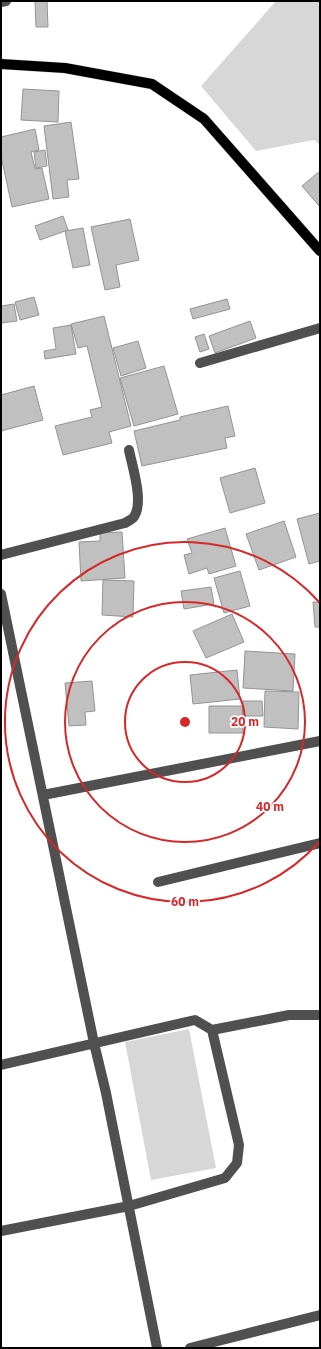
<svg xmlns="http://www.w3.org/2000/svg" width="321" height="1349" font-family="'IBM Plex Sans',sans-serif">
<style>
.green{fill:#d7d7d7}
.building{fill:#c0c0c0;stroke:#949494}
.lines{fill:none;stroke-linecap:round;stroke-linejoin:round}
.major-casing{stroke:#dbdbdb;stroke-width:11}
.minor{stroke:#505050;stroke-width:10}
.major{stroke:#000;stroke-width:10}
.ring{fill:none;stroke:#d62828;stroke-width:2}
.centre{fill:#d62828;stroke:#fff;stroke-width:2}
.ring-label{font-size:12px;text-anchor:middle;font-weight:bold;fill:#d62828;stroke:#fff;stroke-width:3.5;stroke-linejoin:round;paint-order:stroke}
</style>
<rect width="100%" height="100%" fill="#fff"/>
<path class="green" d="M276,1H320V145L314,140L256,151L201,86Z
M189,1029L216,1168L151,1180L125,1042Z"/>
<path class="building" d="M35,1H47L48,27H36Z
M23,89L59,91L58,122L21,120Z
M71,122L79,179L67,180L69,197L53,199L44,126Z
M35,129L39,150L31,152L35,169L42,168L49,199L12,207L1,156V137Z
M45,150L47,166L36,168L34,152Z
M320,171V207L302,186Z
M63,216L68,230L40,240L35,226Z
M130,219L139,260L116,265L120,287L105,290L91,227Z
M83,228L90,265L73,268L65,231Z
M34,297L39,315L20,320L15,302Z
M227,299L230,309L193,319L190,309Z
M14,304L17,321L1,323V306Z
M104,316L131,426L109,432L112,443L63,455L55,426L92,417L90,410L102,407L87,346L78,348L71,324Z
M250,321L256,338L215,353L209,336Z
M71,325L76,354L45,359L44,351L56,349L53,328Z
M204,334L209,349L200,352L195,337Z
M138,341L146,368L121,376L113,348Z
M164,366L178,414L134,426L120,378Z
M34,386L43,420L1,431V395Z
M228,406L235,436L225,438L227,448L142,466L134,431L180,420V417Z
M255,468L265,503L230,513L220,478Z
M320,513V561L309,564L297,519Z
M284,521L296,557L259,570L246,534Z
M225,528L236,566L209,574L207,568L189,574L184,555L192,553L187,539Z
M122,532L125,578L81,581L79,542L100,541V533Z
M240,571L250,606L224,613L214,578Z
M103,580L134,581L133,617L102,615Z
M211,587L214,604L184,609L181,591Z
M313,602H320V627H315Z
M232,614L244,642L206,658L193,631Z
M245,651L295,654L293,691L243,688Z
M237,670L240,699L193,704L190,675Z
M92,681L95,711L85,712L86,725L69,726L65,683Z
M265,691L299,692L298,729L264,727Z
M243,701H262L263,716H242Z
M209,706H243V733H209Z"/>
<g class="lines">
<defs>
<path id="major" d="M1,64L65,68L152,84L204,119L320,251"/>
</defs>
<use href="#major" class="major-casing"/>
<path class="minor" d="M1,2L6,1
M200,363L320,328
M1,555L125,523C128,521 131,520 133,518C145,504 132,466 129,450
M1,594L94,1043L106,1093L157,1348
M43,795L320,741
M158,882L320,843
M212,1030L289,1015H320
M1,1065L195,1020L212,1030L239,1145L237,1163L225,1178L129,1206L1,1231
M190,1348L320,1315"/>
<use href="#major" class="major"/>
</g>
<g class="ring">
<circle cx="185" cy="722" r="60"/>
<circle cx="185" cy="722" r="120"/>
<path d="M320 841A180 180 0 1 1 320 603"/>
</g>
<circle cx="185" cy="722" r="6" class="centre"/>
<g class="ring-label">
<text x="245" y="726">20 m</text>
<text x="270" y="811">40 m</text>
<text x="185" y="906">60 m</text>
</g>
<rect width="321" height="1349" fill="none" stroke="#000000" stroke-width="4"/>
</svg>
